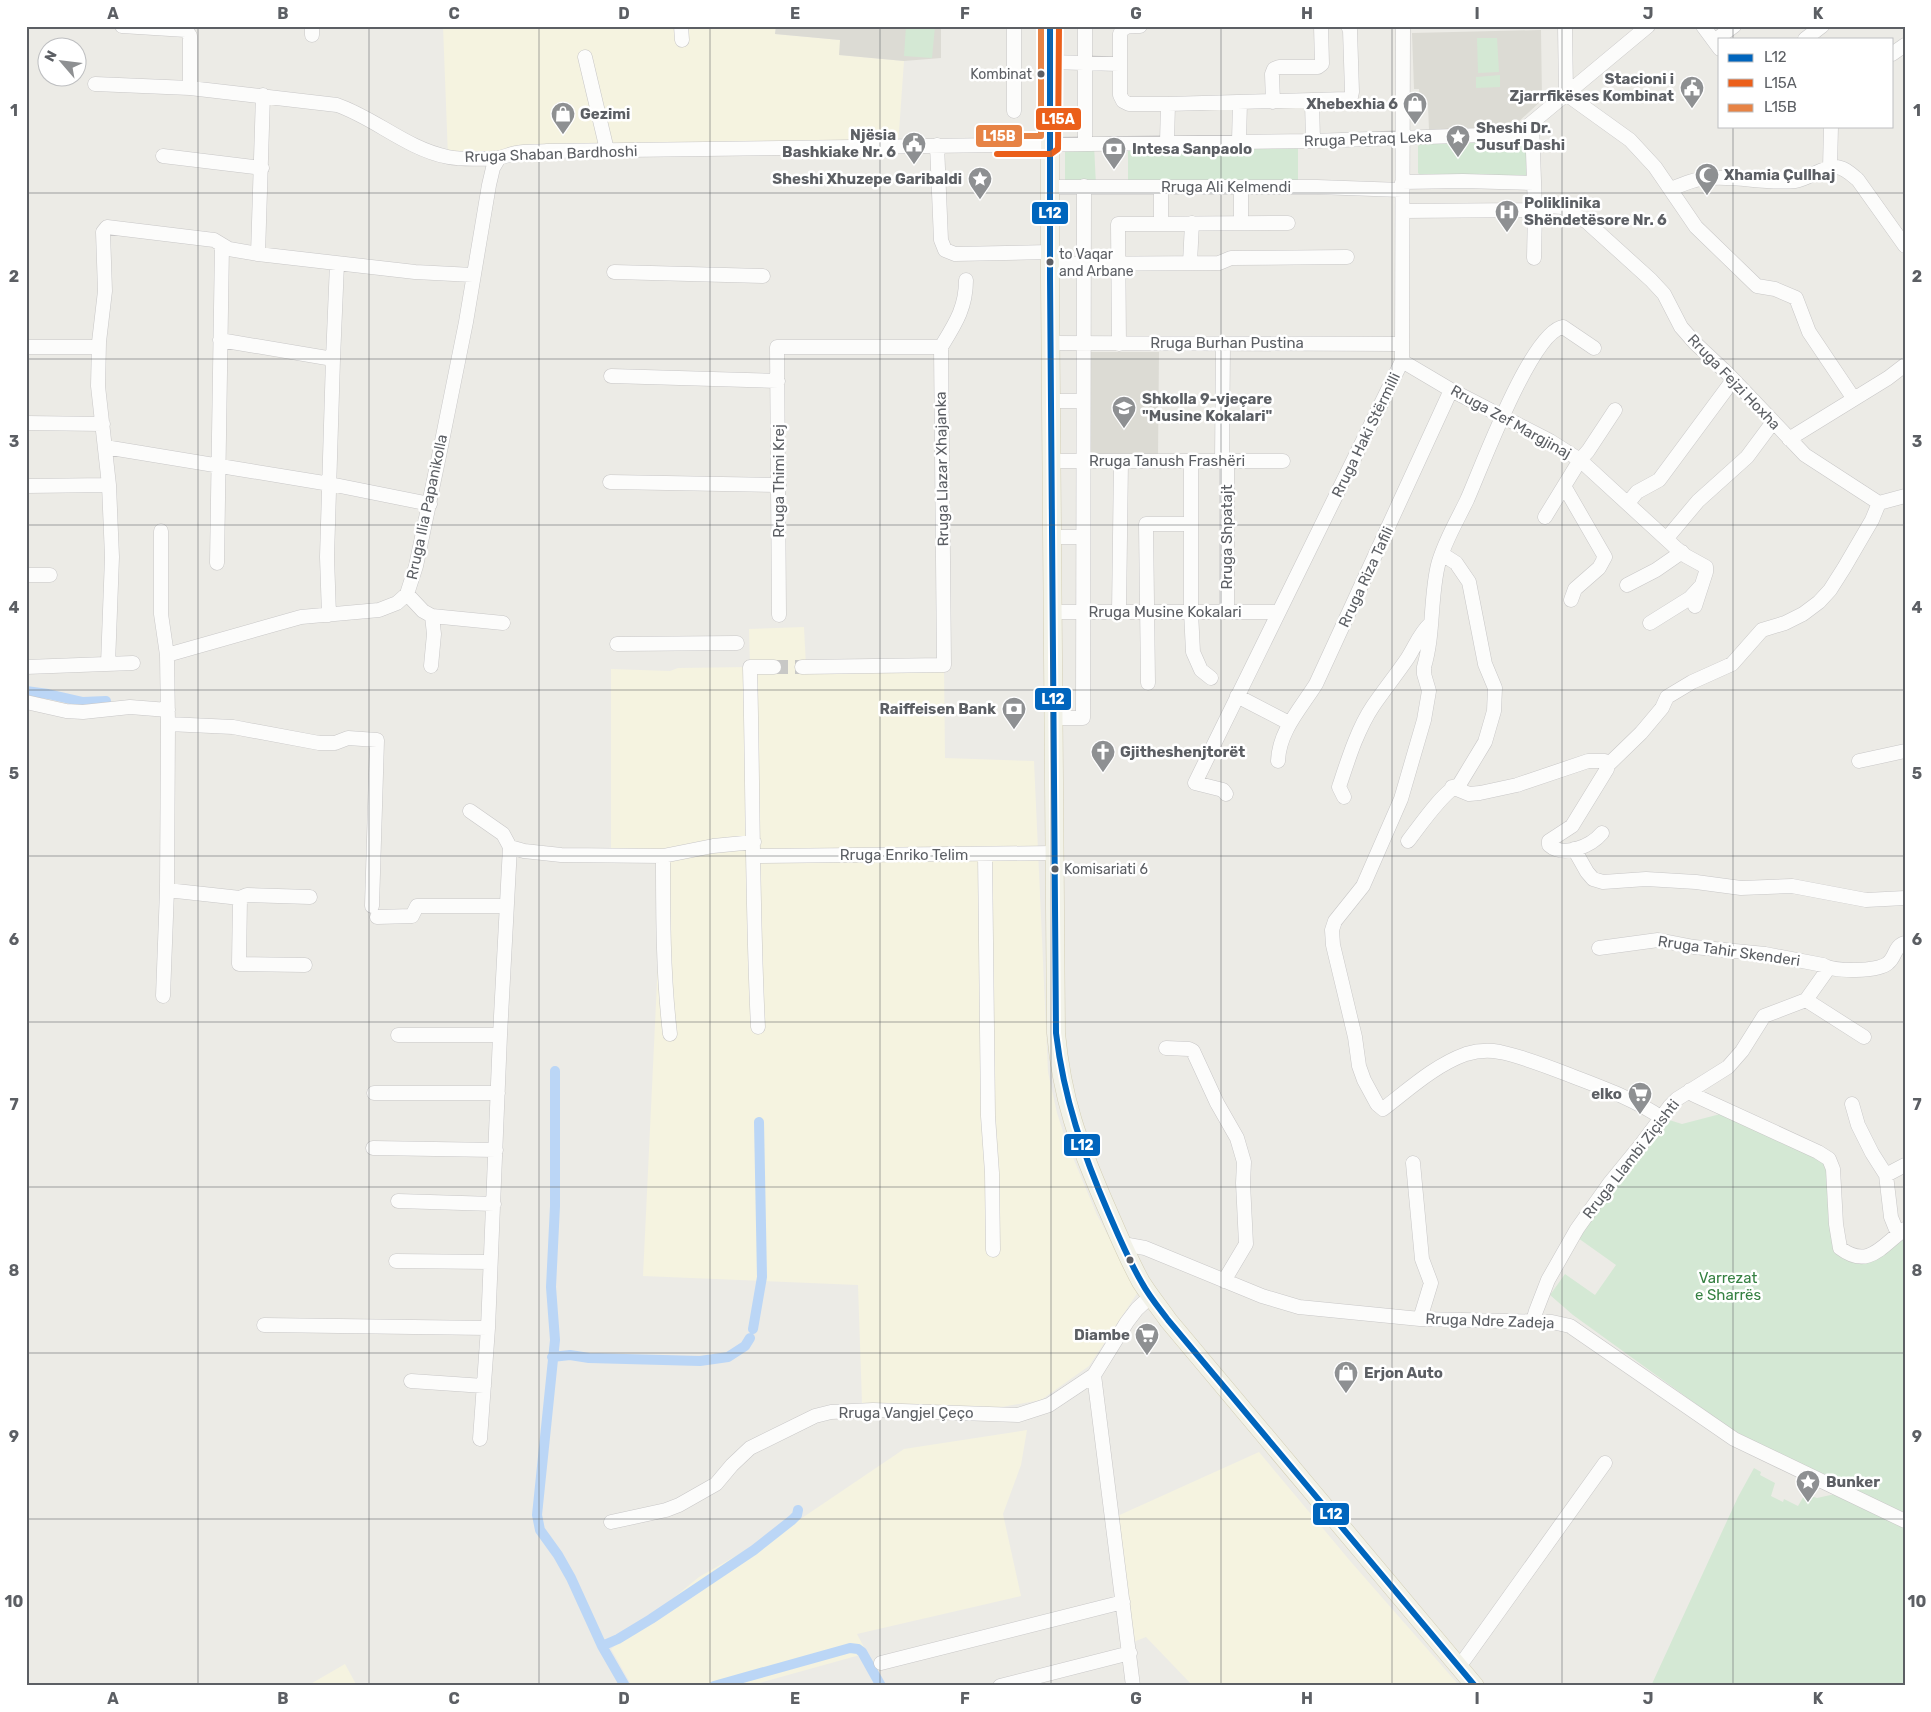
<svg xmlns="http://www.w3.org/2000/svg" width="1931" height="1712" font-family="Rubik,sans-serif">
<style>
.commercial{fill:#f5f3e0}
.education{fill:#dcdbd4}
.green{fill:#d4e8d4}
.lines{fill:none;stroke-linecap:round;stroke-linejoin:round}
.canal{stroke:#bbd6f6;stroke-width:10}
.minor-tunnel{stroke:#c8c8c6;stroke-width:14;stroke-dasharray:14 7;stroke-linecap:butt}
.minor-casing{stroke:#c8c7c7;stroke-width:15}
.major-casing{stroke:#d3ceb5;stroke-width:19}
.minor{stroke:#fcfcfb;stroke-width:14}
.major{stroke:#f2f2e8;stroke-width:18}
.bus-1-casing{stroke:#fff;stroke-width:10}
.bus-2-casing{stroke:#fff;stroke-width:10}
.bus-3-casing{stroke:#fff;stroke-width:10}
.bus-1{stroke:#0065bd;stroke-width:6}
.bus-2{stroke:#eb5f1a;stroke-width:6}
.bus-3{stroke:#e78345;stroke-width:6}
.grid{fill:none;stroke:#5c5f64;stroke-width:1;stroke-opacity:0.55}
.bus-dot{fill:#5c5f64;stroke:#fff;stroke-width:2}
.labels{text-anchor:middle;stroke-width:5;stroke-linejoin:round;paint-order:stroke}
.bus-label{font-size:14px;fill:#5c5f64;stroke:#fff;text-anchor:start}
.poi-label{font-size:15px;font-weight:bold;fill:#5c5f64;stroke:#fff;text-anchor:start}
.street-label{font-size:15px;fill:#5c5f64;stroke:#fff}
.park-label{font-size:15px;fill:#368142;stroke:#fff}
.line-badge{stroke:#fff;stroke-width:2}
.badge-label{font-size:14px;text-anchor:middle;font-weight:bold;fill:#fff}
.neatline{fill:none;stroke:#5c5f64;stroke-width:2}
.grid-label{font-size:16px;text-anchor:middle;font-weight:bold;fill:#5c5f64}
</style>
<rect width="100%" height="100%" fill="#ecebe6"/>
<path class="commercial" d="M443,26H776L775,34L840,40V55L904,61L898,146L448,157Z
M804,627L806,666L944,665L945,758L1034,761L1048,1072L1057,1113L1066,1141L1097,1215L1138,1292L1089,1366L1041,1400L996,1408L862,1403L858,1285L643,1276L663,856H611V669L670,671L678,668L750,667L749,629Z
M1027,1430L1021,1465L1003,1514L1021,1596L857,1634L867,1653L749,1686H632L611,1649L699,1577L802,1518L904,1449Z
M1259,1452L1351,1562L1457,1683L1454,1686H1193L1146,1637L1128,1644L1113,1518Z
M345,1664L357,1686H307Z"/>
<path class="education" d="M776,26H941V58L904,61L839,55L840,40L775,34Z
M1541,30L1542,100L1514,126L1429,130L1428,105H1420L1419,89H1414L1412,33Z
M1091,352H1159L1158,457H1090Z"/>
<path class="green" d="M906,26H935L932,58L904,56Z
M1477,38H1497L1499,72L1478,73Z
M1500,75V87L1476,88V77Z
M1528,140L1532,176H1421L1418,173V146L1421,143Z
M1094,144L1096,186L1065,187V145Z
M1298,146V180L1128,181V147Z
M1728,1112L1827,1162L1842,1256C1868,1272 1884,1251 1905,1236V1516L1732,1430L1573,1315L1550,1295L1565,1274L1595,1295L1616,1265L1578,1238L1610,1190L1666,1119L1682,1124Z
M1754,1468L1761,1472L1760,1475L1775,1483L1771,1496L1783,1502L1784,1499L1798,1506L1805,1494L1817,1498L1835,1494L1905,1528V1686H1651L1738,1497Z"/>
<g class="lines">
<path class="canal" d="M26,691L48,694L83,702L106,701
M555,1071V1206L551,1287L555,1340L537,1515L540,1530L558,1555L571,1578L602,1646L625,1686
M753,1329L762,1277L759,1122
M552,1357L570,1355L589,1358L700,1361L728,1357L745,1346L750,1338
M602,1646L618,1639L651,1619L754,1550L792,1520L797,1515L798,1510
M714,1686L850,1648L858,1649L862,1652L881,1686"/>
<path class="minor-tunnel" d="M774,667H802"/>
<defs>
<path id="minor" d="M122,26L186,30L190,36V88
M681,26L682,40
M1014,26V111
M1085,26V144
M1140,26C1132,26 1123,25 1120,34V95L1123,101L1129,104H1168L1347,99L1351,97L1352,92L1350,30L1348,26
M1565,26L1566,94L1630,140L1655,167L1696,227L1757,286L1775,289L1796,298L1809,332L1854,399
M1703,26L1720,49
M312,35V26
M1805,39L1822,26
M1714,41L1734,26
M1892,54L1905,45
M585,57L607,150
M1050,62L1119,64
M95,84L190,88L337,105C375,118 407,149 448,157C463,160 482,159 498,158C504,157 510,154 516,153C526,151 537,152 547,151L1313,141L1511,134L1523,130L1648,26
M1312,101L1313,141
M1273,102L1272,74L1274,69L1279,67H1318L1322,64L1321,26
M1532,123L1535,210L1534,258
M1239,141L1240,102
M1167,142L1168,104
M937,145L941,240L945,250L955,254L1050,252
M163,156L262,168
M1830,168L1831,126
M1402,182L1463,181L1534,183
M1050,187H1317L1402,190
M1241,187V223
M1671,189C1683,184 1697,178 1711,178C1739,176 1767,184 1795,181C1809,179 1821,167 1835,167C1844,167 1851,174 1858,180L1905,246
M1403,211L1535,210L1547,206L1562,207L1587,222L1651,280L1664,294L1681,327L1695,343L1728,374L1805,455L1879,503L1905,496
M1161,223V187
M258,254L263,95
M1190,263L1192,223
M1050,264L1219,263L1231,258L1347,257
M614,272L763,276
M220,340L333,359
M1051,343L1402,344
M1119,344L1118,224L1288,223
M26,347H98
M1594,348L1563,327C1531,332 1481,469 1467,500C1457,521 1444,542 1438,565C1430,598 1434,634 1424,667V674L1429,691L1424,720L1401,799L1363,886L1335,921L1332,930L1333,945L1355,1037L1359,1066L1364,1080L1377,1104L1383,1109C1408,1090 1435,1065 1466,1054C1476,1051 1489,1050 1500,1052C1524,1057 1549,1067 1572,1076C1603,1088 1634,1099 1662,1118
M1402,361L1451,390L1550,441L1580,460L1676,548L1686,556L1706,567V572L1695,606
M611,376L778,381
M1051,401H1083
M26,423L103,424
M1789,439L1888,378L1905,365
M105,447L330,484L430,504
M1052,461H1283
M1191,461V612L1193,652L1201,670L1211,678
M1222,461L1223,344
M610,482L779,485
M26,486L109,485
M1564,486L1605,557L1599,568L1575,589L1571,600
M1628,503L1637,492L1659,480L1733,380
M1545,517L1580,460L1588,451L1615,410
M161,531V614L167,655L168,724L167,890L163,996
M1052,537H1083
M1667,538L1698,501L1747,457L1773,422
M217,563L222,245
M26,575H50
M1627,585L1656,570L1682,552
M407,594L423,611L432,616L503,623
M1052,612H1278
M1119,612L1121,461
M1227,612V461
M329,615L327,557L333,359L337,264
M779,615L777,347H941
M1650,623L1690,598L1700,587
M617,644L737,643
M167,655L301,617L379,610L397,603L407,594L416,566L439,456L466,322L489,185L493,168L499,158
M108,664L112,557L109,485L98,386L99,342L105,291L103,232L107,227L214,240L229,249L258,254L415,272L473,275
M431,666L434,634L432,616
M26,667L133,663
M802,667L944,665L941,347C955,324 966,308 966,280
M1148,683L1146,524H1191
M1237,696L1289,723
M26,702L66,711L83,712L130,707L168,710
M1053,718H1083L1084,186
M168,724L233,727L319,743H335L348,738L377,740L372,906
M1278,761C1279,731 1301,708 1316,684L1451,390
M1859,761L1905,751
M1452,787L1469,794L1480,793L1517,785L1588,761H1605L1608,765
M1226,794L1223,790L1195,783L1402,361L1403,26
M1344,797L1339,787C1348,760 1357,730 1373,706C1384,690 1396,675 1407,659C1415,647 1419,634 1430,624
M470,811L503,834L510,847L524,851L561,855L663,856L713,846L754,842
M1602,833C1591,846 1564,858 1549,845V841L1572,826L1607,769L1608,765L1641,733L1662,708L1667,697L1692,682L1732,664L1762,630L1785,623L1803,614L1819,602L1830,590L1844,568L1872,520L1879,503
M1408,841C1419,827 1444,790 1459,785L1485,742L1494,711L1495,688L1485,664L1469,582L1456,563L1442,554
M1574,849L1587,872L1593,879L1603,882L1646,879L1696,882L1741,888L1792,886L1866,900L1905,898
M985,854L988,1116L992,1173L993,1250
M663,856C663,915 663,975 670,1034
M754,856L1054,853
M167,890L240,898L239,964L305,965
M240,898L247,895L310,897
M377,917L412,916L417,906H506
M1599,948L1658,940L1694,947L1765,954L1823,965C1834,972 1878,972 1888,963C1896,957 1894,946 1905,943
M1806,1000L1864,1037
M758,1027C752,907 753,787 750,667H774
M398,1035H500
M1166,1048L1189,1049L1193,1051L1217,1103L1237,1138L1244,1162L1243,1183L1246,1244L1224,1281
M1690,1090L1694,1095L1818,1152L1829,1159L1833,1169L1836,1224L1840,1248C1869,1270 1882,1245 1905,1229
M374,1093H498
M1852,1104L1858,1125L1872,1153L1886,1175L1891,1217L1895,1227L1899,1233
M373,1148L496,1150
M1413,1163L1422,1259L1431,1283L1420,1319
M1886,1175L1905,1165
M398,1201L494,1204
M1123,1244L1145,1248L1262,1296L1299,1307L1420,1319L1552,1322L1570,1326L1734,1439L1905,1521
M396,1261L490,1262
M1533,1321L1536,1311L1548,1280L1577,1229L1609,1184L1640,1146L1670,1106L1677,1099L1728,1067L1742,1051L1764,1016L1806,1000L1828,969
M264,1325L488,1328
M1094,1375L1133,1686
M411,1381L484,1386
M480,1439L488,1328L500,1035L510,847
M611,1522L666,1510L679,1505L716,1484L732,1465L750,1448L815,1416L831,1412L873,1410L1018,1415L1049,1405L1094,1375L1127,1322L1137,1309L1151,1296
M881,1663L1123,1602
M1459,1667L1605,1463
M1000,1686L1130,1653"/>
<path id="major" d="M1050,26V278L1056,1033C1062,1099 1078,1142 1104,1202C1116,1229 1127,1257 1141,1282C1149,1295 1159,1307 1168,1320L1475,1686"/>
</defs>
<use href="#minor" class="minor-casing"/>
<use href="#major" class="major-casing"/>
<use href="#minor" class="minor"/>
<use href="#major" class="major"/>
<defs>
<path id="bus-1" d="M1050,26V278L1056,1033C1064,1099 1083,1154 1109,1214C1119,1237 1129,1261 1142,1283C1149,1296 1159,1308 1168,1320L1475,1686"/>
<path id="bus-2" d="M997,154H1051L1058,149L1059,26"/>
<path id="bus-3" d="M997,136H1041V26"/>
</defs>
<use href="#bus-1" class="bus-1-casing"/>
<use href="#bus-2" class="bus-2-casing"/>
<use href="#bus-3" class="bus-3-casing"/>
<use href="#bus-1" class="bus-1"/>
<use href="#bus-2" class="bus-2"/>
<use href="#bus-3" class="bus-3"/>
</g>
<path class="grid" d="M198,26V1686M369,26V1686M539,26V1686M710,26V1686M880,26V1686M1051,26V1686M1221,26V1686M1392,26V1686M1562,26V1686M1733,26V39M1733,126V1686M26,193H1905M26,359H1905M26,525H1905M26,690H1905M26,856H1905M26,1022H1905M26,1187H1905M26,1353H1905M26,1519H1905"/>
<defs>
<symbol id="civic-pin" viewBox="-11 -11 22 30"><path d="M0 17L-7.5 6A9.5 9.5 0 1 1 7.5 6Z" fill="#8e9092" stroke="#fff"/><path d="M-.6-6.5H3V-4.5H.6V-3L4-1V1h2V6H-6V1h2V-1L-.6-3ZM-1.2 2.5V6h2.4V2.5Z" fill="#fff"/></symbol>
<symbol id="shop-pin" viewBox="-11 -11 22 30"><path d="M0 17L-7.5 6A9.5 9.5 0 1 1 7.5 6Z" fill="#8e9092" stroke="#fff"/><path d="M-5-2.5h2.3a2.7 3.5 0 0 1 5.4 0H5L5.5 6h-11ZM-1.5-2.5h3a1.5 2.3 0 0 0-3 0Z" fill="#fff"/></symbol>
<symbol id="sight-pin" viewBox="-11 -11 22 30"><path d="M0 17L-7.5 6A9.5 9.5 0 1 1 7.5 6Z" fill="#8e9092" stroke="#fff"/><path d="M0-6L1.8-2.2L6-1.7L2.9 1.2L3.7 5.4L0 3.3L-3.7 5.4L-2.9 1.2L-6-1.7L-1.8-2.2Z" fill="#fff"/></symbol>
<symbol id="bank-pin" viewBox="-11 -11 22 30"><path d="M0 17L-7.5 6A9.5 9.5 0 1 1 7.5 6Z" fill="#8e9092" stroke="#fff"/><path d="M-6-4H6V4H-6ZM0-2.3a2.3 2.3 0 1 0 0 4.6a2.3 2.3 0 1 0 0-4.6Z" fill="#fff"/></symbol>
<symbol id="mosque-pin" viewBox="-11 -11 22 30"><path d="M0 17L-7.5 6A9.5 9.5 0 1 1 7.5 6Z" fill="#8e9092" stroke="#fff"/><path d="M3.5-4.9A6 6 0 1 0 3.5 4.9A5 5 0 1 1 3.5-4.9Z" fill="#fff"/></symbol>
<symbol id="hospital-pin" viewBox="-11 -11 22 30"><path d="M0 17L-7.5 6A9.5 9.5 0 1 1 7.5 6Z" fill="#8e9092" stroke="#fff"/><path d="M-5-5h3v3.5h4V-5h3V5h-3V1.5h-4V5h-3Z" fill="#fff"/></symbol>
<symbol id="school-pin" viewBox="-11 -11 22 30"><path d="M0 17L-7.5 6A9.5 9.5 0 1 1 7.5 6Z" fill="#8e9092" stroke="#fff"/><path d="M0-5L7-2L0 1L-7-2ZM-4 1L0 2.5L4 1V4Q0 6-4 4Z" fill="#fff"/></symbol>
<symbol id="church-pin" viewBox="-11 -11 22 30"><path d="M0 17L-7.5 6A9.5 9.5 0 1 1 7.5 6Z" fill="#8e9092" stroke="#fff"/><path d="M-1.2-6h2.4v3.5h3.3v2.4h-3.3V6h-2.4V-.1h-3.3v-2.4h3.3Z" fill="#fff"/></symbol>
<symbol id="supermarket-pin" viewBox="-11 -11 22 30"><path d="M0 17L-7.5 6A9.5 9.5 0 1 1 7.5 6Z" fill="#8e9092" stroke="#fff"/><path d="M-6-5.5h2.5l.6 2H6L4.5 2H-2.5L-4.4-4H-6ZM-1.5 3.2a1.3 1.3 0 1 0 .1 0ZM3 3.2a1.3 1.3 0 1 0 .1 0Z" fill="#fff"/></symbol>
</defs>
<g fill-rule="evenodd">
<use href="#civic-pin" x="1678" y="74" width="28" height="38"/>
<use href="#shop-pin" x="1401" y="90" width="28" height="38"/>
<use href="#shop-pin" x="549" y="100" width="28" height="38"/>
<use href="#sight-pin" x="1444" y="123" width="28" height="38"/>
<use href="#civic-pin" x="900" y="130" width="28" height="38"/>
<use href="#bank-pin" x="1100" y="135" width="28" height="38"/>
<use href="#mosque-pin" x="1693" y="161" width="28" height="38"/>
<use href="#sight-pin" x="966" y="165" width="28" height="38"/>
<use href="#hospital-pin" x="1493" y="198" width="28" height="38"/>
<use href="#school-pin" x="1110" y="394" width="28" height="38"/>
<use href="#bank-pin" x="1000" y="695" width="28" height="38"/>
<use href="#church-pin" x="1089" y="738" width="28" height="38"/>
<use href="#supermarket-pin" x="1626" y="1080" width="28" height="38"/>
<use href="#supermarket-pin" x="1133" y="1321" width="28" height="38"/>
<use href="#shop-pin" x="1332" y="1359" width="28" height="38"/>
<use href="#sight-pin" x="1794" y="1468" width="28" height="38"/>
</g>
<g class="bus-dot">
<circle cx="1041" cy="74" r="4.5"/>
<circle cx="1050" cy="262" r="4.5"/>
<circle cx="1055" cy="869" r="4.5"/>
<circle cx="1130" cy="1260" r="4.5"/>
</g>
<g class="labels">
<g class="bus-label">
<text x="1032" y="79" text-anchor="end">Kombinat</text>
<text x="1059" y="259">to Vaqar<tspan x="1059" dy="17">and Arbane</tspan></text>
<text x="1064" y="874">Komisariati 6</text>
</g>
<g class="poi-label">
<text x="1674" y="84" text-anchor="end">Stacioni i<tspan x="1674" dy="17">Zjarrfikëses Kombinat</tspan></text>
<text x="1398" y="109" text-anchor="end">Xhebexhia 6</text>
<text x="580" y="119">Gezimi</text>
<text x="1476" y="133">Sheshi Dr.<tspan x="1476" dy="17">Jusuf Dashi</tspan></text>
<text x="896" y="140" text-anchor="end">Njësia<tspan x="896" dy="17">Bashkiake Nr. 6</tspan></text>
<text x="1132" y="154">Intesa Sanpaolo</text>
<text x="1724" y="180">Xhamia Çullhaj</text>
<text x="962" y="184" text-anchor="end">Sheshi Xhuzepe Garibaldi</text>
<text x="1524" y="208">Poliklinika<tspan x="1524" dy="17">Shëndetësore Nr. 6</tspan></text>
<text x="1142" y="404">Shkolla 9-vjeçare<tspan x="1142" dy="17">"Musine Kokalari"</tspan></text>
<text x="996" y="714" text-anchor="end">Raiffeisen Bank</text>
<text x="1120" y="757">Gjitheshenjtorët</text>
<text x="1622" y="1099" text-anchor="end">elko</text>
<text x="1130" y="1340" text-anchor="end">Diambe</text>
<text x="1364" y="1378">Erjon Auto</text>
<text x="1826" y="1487">Bunker</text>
</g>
<g class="street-label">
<text transform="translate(1368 139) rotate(-2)" y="5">Rruga Petraq Leka</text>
<text transform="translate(551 154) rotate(-2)" y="5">Rruga Shaban Bardhoshi</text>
<text x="1226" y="192">Rruga Ali Kelmendi</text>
<text x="1227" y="348">Rruga Burhan Pustina</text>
<text transform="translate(1734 382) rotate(46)" y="5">Rruga Fejzi Hoxha</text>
<text transform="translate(1511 422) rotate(29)" y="5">Rruga Zef Margjinaj</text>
<text transform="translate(1366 435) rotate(-64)" y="5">Rruga Haki Stërmilli</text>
<text x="1167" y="466">Rruga Tanush Frashëri</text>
<text transform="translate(942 469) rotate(-91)" y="5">Rruga Llazar Xhajanka</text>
<text transform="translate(779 481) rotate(-90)" y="5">Rruga Thimi Krej</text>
<text transform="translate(427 507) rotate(-78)" y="5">Rruga Ilia Papanikolla</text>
<text transform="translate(1227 537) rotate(-90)" y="5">Rruga Shpatajt</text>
<text transform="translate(1366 577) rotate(-65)" y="5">Rruga Riza Tafili</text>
<text x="1165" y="617">Rruga Musine Kokalari</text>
<text x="904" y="860">Rruga Enriko Telim</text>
<text transform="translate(1729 951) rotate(8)" y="5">Rruga Tahir Skenderi</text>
<text transform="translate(1631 1159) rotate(-52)" y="5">Rruga Llambi Ziçishti</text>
<text transform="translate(1490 1321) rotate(2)" y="5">Rruga Ndre Zadeja</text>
<text x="906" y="1418">Rruga Vangjel Çeço</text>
</g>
<g class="park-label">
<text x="1728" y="1283">Varrezat<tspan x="1728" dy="17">e Sharrës</tspan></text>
</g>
</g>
<g class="line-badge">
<rect x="1035" y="107" width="47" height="24" rx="5" fill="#eb5f1a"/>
<rect x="975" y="124" width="48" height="24" rx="5" fill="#e78345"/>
<rect x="1031" y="201" width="38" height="24" rx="5" fill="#0065bd"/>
<rect x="1034" y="687" width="38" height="24" rx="5" fill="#0065bd"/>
<rect x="1063" y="1133" width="38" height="24" rx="5" fill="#0065bd"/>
<rect x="1312" y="1502" width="38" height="24" rx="5" fill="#0065bd"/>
</g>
<g class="badge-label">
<text x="1058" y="124">L15A</text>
<text x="999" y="141">L15B</text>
<text x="1050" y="218">L12</text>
<text x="1053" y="704">L12</text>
<text x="1082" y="1150">L12</text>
<text x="1331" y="1519">L12</text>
</g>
<rect width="1931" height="1712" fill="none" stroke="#ffffff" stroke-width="55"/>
<rect x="1718" y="38" width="175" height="90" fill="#ffffff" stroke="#bebfc1"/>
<rect x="1728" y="54" width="25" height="8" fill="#0065bd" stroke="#bebfc1"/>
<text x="1764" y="62" font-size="15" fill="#5c5f64">L12</text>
<rect x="1728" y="79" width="25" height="8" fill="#eb5f1a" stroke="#bebfc1"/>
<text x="1764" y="88" font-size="15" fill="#5c5f64">L15A</text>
<rect x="1728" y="104" width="25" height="8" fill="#e78345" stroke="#bebfc1"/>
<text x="1764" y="112" font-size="15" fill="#5c5f64">L15B</text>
<g transform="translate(62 62) rotate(298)"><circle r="24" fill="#ffffff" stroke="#bebfc1"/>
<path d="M0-4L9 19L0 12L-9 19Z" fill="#8e9092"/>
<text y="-8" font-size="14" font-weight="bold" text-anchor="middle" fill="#5c5f64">N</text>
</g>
<rect x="28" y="28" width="1876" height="1656" class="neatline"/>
<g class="grid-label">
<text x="113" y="19">A</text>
<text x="283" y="19">B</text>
<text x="454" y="19">C</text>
<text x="624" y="19">D</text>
<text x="795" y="19">E</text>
<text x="965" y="19">F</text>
<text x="1136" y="19">G</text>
<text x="1307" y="19">H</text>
<text x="1477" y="19">I</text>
<text x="1648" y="19">J</text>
<text x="1818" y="19">K</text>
<text x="14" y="116">1</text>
<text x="1917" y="116">1</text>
<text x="14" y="282">2</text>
<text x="1917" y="282">2</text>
<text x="14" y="447">3</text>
<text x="1917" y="447">3</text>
<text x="14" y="613">4</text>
<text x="1917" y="613">4</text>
<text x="14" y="779">5</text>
<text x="1917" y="779">5</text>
<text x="14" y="945">6</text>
<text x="1917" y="945">6</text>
<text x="14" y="1110">7</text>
<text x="1917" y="1110">7</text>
<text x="14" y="1276">8</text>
<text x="1917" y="1276">8</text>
<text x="14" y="1442">9</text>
<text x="1917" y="1442">9</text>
<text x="14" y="1607">10</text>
<text x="1917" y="1607">10</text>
<text x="113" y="1704">A</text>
<text x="283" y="1704">B</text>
<text x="454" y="1704">C</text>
<text x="624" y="1704">D</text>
<text x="795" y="1704">E</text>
<text x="965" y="1704">F</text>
<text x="1136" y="1704">G</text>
<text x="1307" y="1704">H</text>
<text x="1477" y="1704">I</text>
<text x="1648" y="1704">J</text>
<text x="1818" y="1704">K</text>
</g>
</svg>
